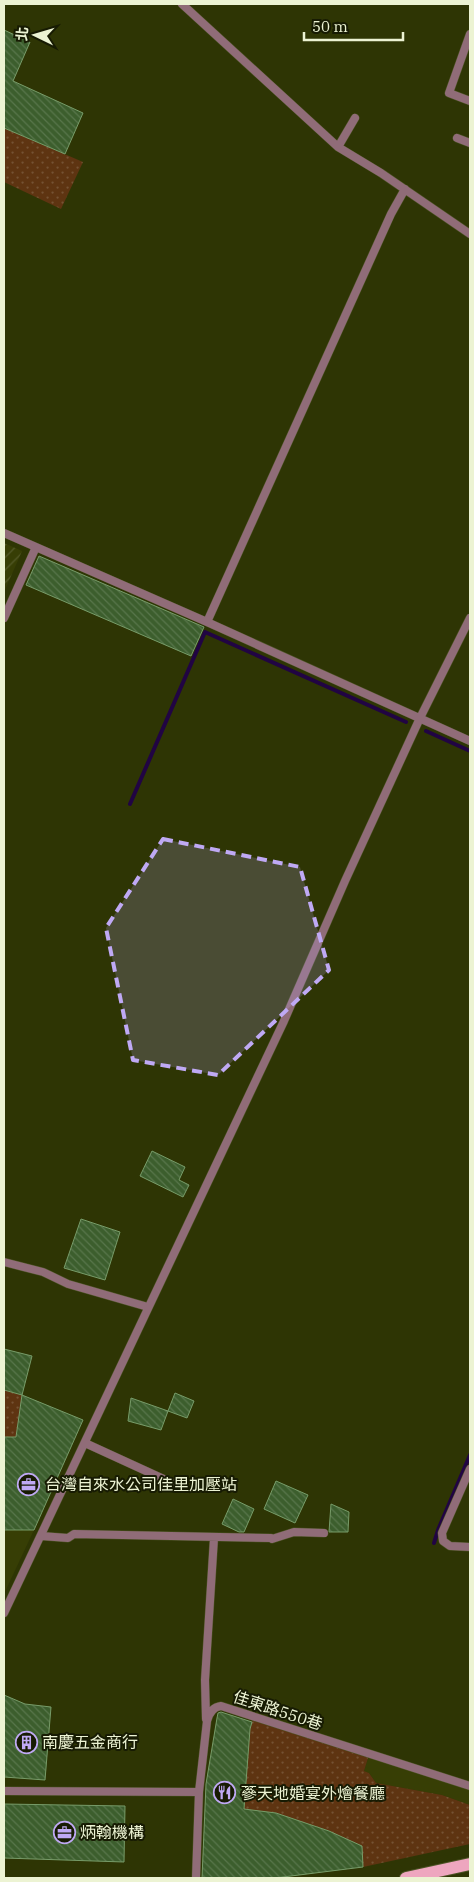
<svg xmlns="http://www.w3.org/2000/svg" width="474" height="1882" font-family="'IBM Plex Serif','Noto Sans TC',serif">
<style>
.built{fill:#373e05}
.industrial{fill:url(#industrial-furrows)}
.green{fill:url(#green-dots)}
.lines{fill:none;stroke-linecap:round;stroke-linejoin:round}
.stream{stroke:#210443;stroke-width:4}
.building{fill:url(#building-back-hatch);stroke:#779c69}
.lane-casing{stroke:#4c5325;stroke-width:9}
.primary-casing{stroke:#4c5325;stroke-width:14}
.lane{stroke:#906c78;stroke-width:8}
.primary{stroke:#eea6bf;stroke-width:12}
.marked{fill:#bfa9f4;fill-opacity:0.2;stroke:#bfa9f4;stroke-width:4;stroke-dasharray:10 6;stroke-linejoin:round}
.labels{text-anchor:middle;stroke-width:4;stroke-linejoin:round;paint-order:stroke}
.poi-label{font-size:16px;fill:#ecf3d3;stroke:#171b03;text-anchor:start}
.street-label{font-size:16px;fill:#ecf3d3;stroke:#171b03}
</style>
<defs>
<pattern id="industrial-furrows" width="10" height="10" patternUnits="userSpaceOnUse" patternTransform="scale(1.25)"><rect width="10" height="10" fill="#373e05"/><path d="M-1 1l2-2M0 10L10 0M9 11l2-2" fill="none" stroke="#545a29"/></pattern>
<pattern id="green-dots" width="8" height="8" patternUnits="userSpaceOnUse" patternTransform="scale(1.25)"><rect width="8" height="8" fill="#5e3411"/><path d="M2 2h.1M6 6h.1" fill="none" stroke="#755233" stroke-width="1.8" stroke-linecap="round"/></pattern>
<pattern id="building-back-hatch" width="6" height="6" patternUnits="userSpaceOnUse" patternTransform="scale(1.25)"><rect width="6" height="6" fill="#3c5e2d"/><path d="M-1 5l2 2M0 0l6 6M5-1l2 2" fill="none" stroke="#58764b"/></pattern>
</defs>
<rect width="100%" height="100%" fill="#2e3504"/>
<path class="built" d="M4,1530H34L4,1594Z
M369,1755L470,1790V1805L442,1795L376,1783L369,1773L364,1771Z"/>
<path class="industrial" d="M4,543L22,551L4,592Z"/>
<path class="green" d="M4,128L83,162L61,209L4,182Z
M4,1390L22,1395L16,1437H4Z
M253,1719L369,1755L364,1771L369,1773L376,1783L442,1795L470,1805V1844L363,1867L361,1846L329,1831L276,1813L244,1809L250,1729Z"/>
<g class="lines">
<path class="stream" d="M426,731L470,751
M130,804L205,632L406,722
M434,1543L438,1530L470,1455"/>
</g>
<path class="building" d="M4,30L30,42L13,81L83,113L65,154L4,128Z
M39,556L204,627L191,656L26,585Z
M152,1151L185,1167L179,1180L189,1185L183,1197L140,1176Z
M81,1219L120,1232L105,1280L64,1268Z
M4,1349L32,1356L22,1395L4,1390Z
M175,1393L194,1401L187,1418L168,1411Z
M22,1395L83,1420L34,1530H4V1437H16Z
M131,1398L168,1411L161,1430L128,1421Z
M276,1481L308,1495L295,1523L264,1509Z
M233,1499L254,1509L244,1532H239L222,1524Z
M331,1504L349,1512L348,1532H329Z
M4,1695L25,1704L51,1707L45,1780L4,1777Z
M221,1712L252,1722L250,1729L244,1809L276,1813L329,1831L362,1846L363,1867L275,1878H202L206,1784L217,1718L218,1713Z
M4,1804L125,1806L124,1862L4,1858Z"/>
<g class="lines">
<defs>
<path id="lane" d="M182,4L338,147L381,173L470,234
M470,34L449,93L470,101
M457,138L470,143
M338,147L355,118
M4,533L207,622L470,741
M4,618L36,547
M207,622L391,214L405,189
M4,1262L43,1272L68,1284L148,1307
M85,1443L181,1487
M470,1469L442,1533L443,1541L450,1546L470,1547
M41,1536L68,1538L74,1534L271,1538L272,1539L294,1532L324,1533
M4,1613L284,1021L345,881L420,718L470,618
M206,1719L205,1680L214,1538
M4,1791L199,1792
M196,1878L199,1792L207,1721C209,1713 213,1707 221,1706L470,1786"/>
<path id="primary" d="M406,1878L470,1864"/>
</defs>
<use href="#lane" class="lane-casing"/>
<use href="#primary" class="primary-casing"/>
<use href="#lane" class="lane"/>
<use href="#primary" class="primary"/>
</g>
<path class="marked" d="M163,839L300,867L329,970L218,1075L133,1060L106,928Z"/>
<defs>
<symbol id="office-ring" viewBox="-11 -11 22 22"><circle r="9.5" fill="#171b03" stroke="#bfa9f4" stroke-width="1.5"/><path d="M-6-3h4V-5.5h4V-3h4V5H-6ZM-1-4.5V-3h2v-1.5ZM-6 0V1H6V0Z" fill="#bfa9f4"/></symbol>
<symbol id="building-ring" viewBox="-11 -11 22 22"><circle r="9.5" fill="#171b03" stroke="#bfa9f4" stroke-width="1.5"/><path d="M-4-6H4V6H1V3H-1V6H-4ZM-2.5-4.3h1.7v1.8h-1.7ZM.8-4.3h1.7v1.8H.8ZM-2.5-1h1.7V.8h-1.7ZM.8-1h1.7V.8H.8Z" fill="#bfa9f4"/></symbol>
<symbol id="restaurant-ring" viewBox="-11 -11 22 22"><circle r="9.5" fill="#171b03" stroke="#bfa9f4" stroke-width="1.5"/><path d="M-5-6h1v4h1v-4h1v4h1v-4h1v5L-1.5 .5V6h-2V.5L-5-1ZM5-6V6H3V1.5H1.5Q1.5-4 5-6Z" fill="#bfa9f4"/></symbol>
</defs>
<g fill-rule="evenodd">
<use href="#office-ring" x="16" y="1472" width="25" height="25"/>
<use href="#building-ring" x="14" y="1730" width="25" height="25"/>
<use href="#restaurant-ring" x="212" y="1780" width="25" height="25"/>
<use href="#office-ring" x="52" y="1820" width="25" height="25"/>
</g>
<g class="labels">
<g class="poi-label">
<text x="45" y="1490">台灣自來水公司佳里加壓站</text>
<text x="42" y="1748">南慶五金商行</text>
<text x="241" y="1799">蔘天地婚宴外燴餐廳</text>
<text x="80" y="1838">炳翰機構</text>
</g>
<g class="street-label">
<text transform="translate(278 1710) rotate(18)" y="6">佳東路550巷</text>
</g>
</g>
<rect width="474" height="1882" fill="none" stroke="#ecf3d3" stroke-width="10"/>
<g transform="translate(35 35) rotate(275)" stroke="#171b03" stroke-width="4" paint-order="stroke">
<path d="M0-4L9 19L0 12L-9 19Z" fill="#ecf3d3"/>
<text y="-8" font-size="14" font-weight="bold" text-anchor="middle" fill="#ecf3d3">北</text>
</g>
<path d="M304 32v8h99v-8" fill="none" stroke="#ecf3d3" stroke-width="2.5"/>
<text x="312" y="32" font-size="15" fill="#ecf3d3" stroke="#171b03" stroke-width="4" paint-order="stroke">50 m</text>
</svg>
